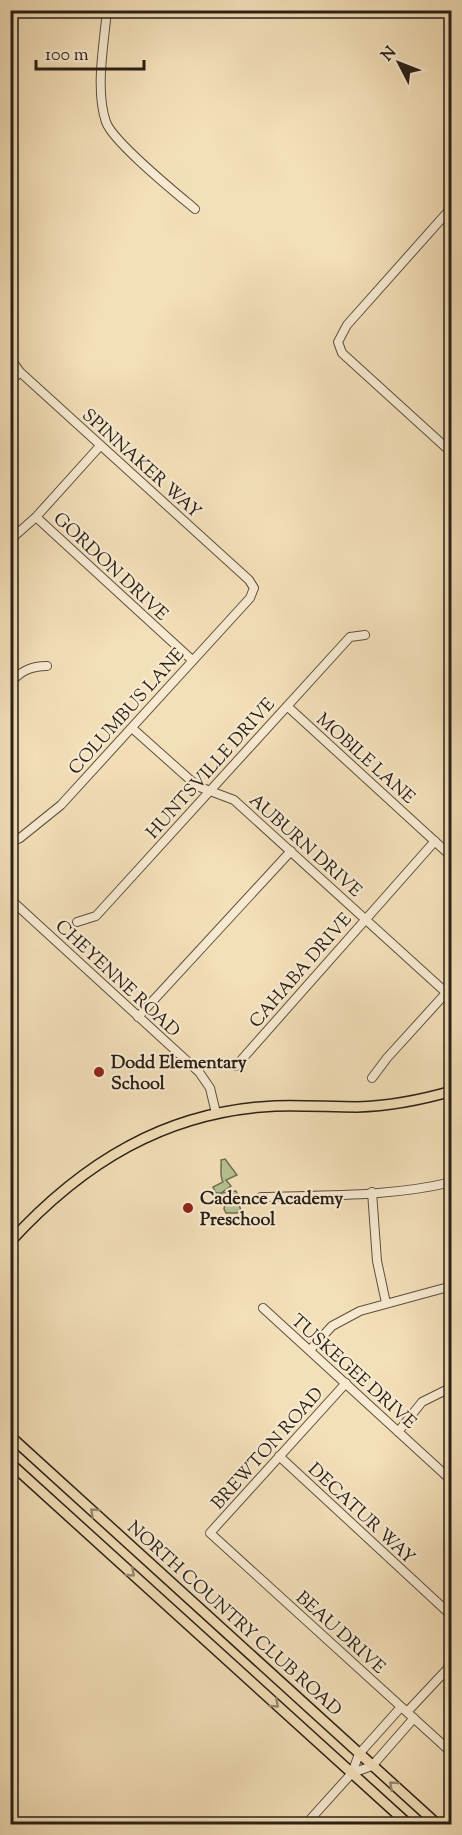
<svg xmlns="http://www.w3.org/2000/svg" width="462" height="1835" font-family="'Sorts Mill Goudy',serif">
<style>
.green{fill:#b8c292;stroke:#707154;stroke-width:1.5}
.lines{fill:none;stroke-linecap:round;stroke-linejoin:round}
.minor-casing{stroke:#5c503f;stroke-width:10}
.major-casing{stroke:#292017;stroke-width:12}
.minor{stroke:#f7ead1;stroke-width:8}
.major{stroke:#f3dfb8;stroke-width:9}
.oneway{stroke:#988970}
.poi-dot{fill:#8f2418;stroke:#f7ead1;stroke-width:2}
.labels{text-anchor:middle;stroke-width:4.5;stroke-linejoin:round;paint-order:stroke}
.street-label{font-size:18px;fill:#292017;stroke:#f7ead1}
.poi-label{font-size:18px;font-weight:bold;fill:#292017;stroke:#f7ead1;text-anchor:start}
</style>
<rect width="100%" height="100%" fill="#f3dfb8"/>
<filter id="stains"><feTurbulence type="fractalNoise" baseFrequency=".00333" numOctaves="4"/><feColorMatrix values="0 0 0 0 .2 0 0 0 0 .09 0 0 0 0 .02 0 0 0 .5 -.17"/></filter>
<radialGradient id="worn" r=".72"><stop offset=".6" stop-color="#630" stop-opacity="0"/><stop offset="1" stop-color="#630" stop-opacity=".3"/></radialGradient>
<path class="green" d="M225,1159L237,1175L226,1180L231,1186L221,1193L236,1191L239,1198L236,1201L239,1204L241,1211L237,1213H226L224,1209L225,1204L222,1202L221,1193H216L213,1187L223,1182C219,1174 222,1168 221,1160Z"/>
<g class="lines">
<defs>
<path id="minor" d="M107,10C104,44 95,90 106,122C113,142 176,193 195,209
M452,207L347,325L338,342L342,353L452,453
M10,358L20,372L249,580L254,588L250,598L61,805L20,838L10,842
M10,382L20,372
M36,517L192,660
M10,540L36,517L100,446
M10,683C21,671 31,666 47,666
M287,706L452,857
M132,728L197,786L234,800L452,998
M10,899L199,1072L210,1088L216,1113
M77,922L96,916L350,637L365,635
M138,1017L291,851
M236,1066L435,841
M372,1078L387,1058L446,993
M372,1192L377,1261L386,1303
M261,1197C324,1195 390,1197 452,1182
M263,1308L452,1481
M310,1350L332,1326L360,1311L452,1286
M346,1383L210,1533L452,1753
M398,1432L422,1402L452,1387
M279,1456L452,1616
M401,1707L359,1754L352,1773L372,1766L414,1718
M407,1712L452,1664
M306,1824L352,1773"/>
<path id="major" d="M10,1242C82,1163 166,1111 275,1106C302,1105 330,1107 357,1107C389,1106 421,1100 452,1091
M10,1436L437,1824
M10,1463L408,1824"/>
</defs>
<use href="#minor" class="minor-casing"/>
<use href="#major" class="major-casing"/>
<use href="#minor" class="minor"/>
<use href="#major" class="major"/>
</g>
<defs><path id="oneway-chevron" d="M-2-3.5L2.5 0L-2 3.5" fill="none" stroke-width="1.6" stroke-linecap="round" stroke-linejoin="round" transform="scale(1.5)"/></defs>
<g class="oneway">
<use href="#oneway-chevron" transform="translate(94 1512) rotate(-138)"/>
<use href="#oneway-chevron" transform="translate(131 1573) rotate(42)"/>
<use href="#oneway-chevron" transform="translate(275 1704) rotate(42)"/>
<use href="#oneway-chevron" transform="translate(393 1785) rotate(-138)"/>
</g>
<g class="poi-dot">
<circle cx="99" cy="1072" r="6"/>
<circle cx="188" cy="1208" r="6"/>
</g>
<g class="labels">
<g class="street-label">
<text transform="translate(142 463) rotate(42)" y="6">SPINNAKER WAY</text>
<text transform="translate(111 566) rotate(43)" y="6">GORDON DRIVE</text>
<text transform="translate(126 711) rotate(-48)" y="6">COLUMBUS LANE</text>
<text transform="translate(366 758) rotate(42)" y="6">MOBILE LANE</text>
<text transform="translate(210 768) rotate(-48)" y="6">HUNTSVILLE DRIVE</text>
<text transform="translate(306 845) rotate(42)" y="6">AUBURN DRIVE</text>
<text transform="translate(300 970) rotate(-49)" y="6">CAHABA DRIVE</text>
<text transform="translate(118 978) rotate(43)" y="6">CHEYENNE ROAD</text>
<text transform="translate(354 1371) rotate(42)" y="6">TUSKEGEE DRIVE</text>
<text transform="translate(267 1448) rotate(-48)" y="6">BREWTON ROAD</text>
<text transform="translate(362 1513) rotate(43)" y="6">DECATUR WAY</text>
<text transform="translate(235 1618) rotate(42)" y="6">NORTH COUNTRY CLUB ROAD</text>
<text transform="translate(341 1632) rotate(42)" y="6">BEAU DRIVE</text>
</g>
<g class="poi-label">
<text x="111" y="1068">Dodd Elementary<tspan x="111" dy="21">School</tspan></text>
<text x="200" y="1204">Cadence Academy<tspan x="200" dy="21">Preschool</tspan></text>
</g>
</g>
<rect width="462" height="1835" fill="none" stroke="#f3dfb8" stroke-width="36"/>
<rect x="12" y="12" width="438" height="1811" fill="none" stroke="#292017" stroke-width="3"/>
<rect x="18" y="18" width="426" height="1799" fill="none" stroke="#292017" stroke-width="1.5"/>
<g transform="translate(399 63) rotate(312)" stroke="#f7ead1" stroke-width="4.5" paint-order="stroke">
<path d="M0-4.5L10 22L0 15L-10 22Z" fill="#292017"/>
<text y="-9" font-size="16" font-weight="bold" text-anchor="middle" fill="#292017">N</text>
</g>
<path d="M36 60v9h108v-9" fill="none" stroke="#292017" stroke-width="3"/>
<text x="45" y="60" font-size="18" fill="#292017" stroke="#f7ead1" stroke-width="4.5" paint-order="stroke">100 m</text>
<rect width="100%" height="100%" filter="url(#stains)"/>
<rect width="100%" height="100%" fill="url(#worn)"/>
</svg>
